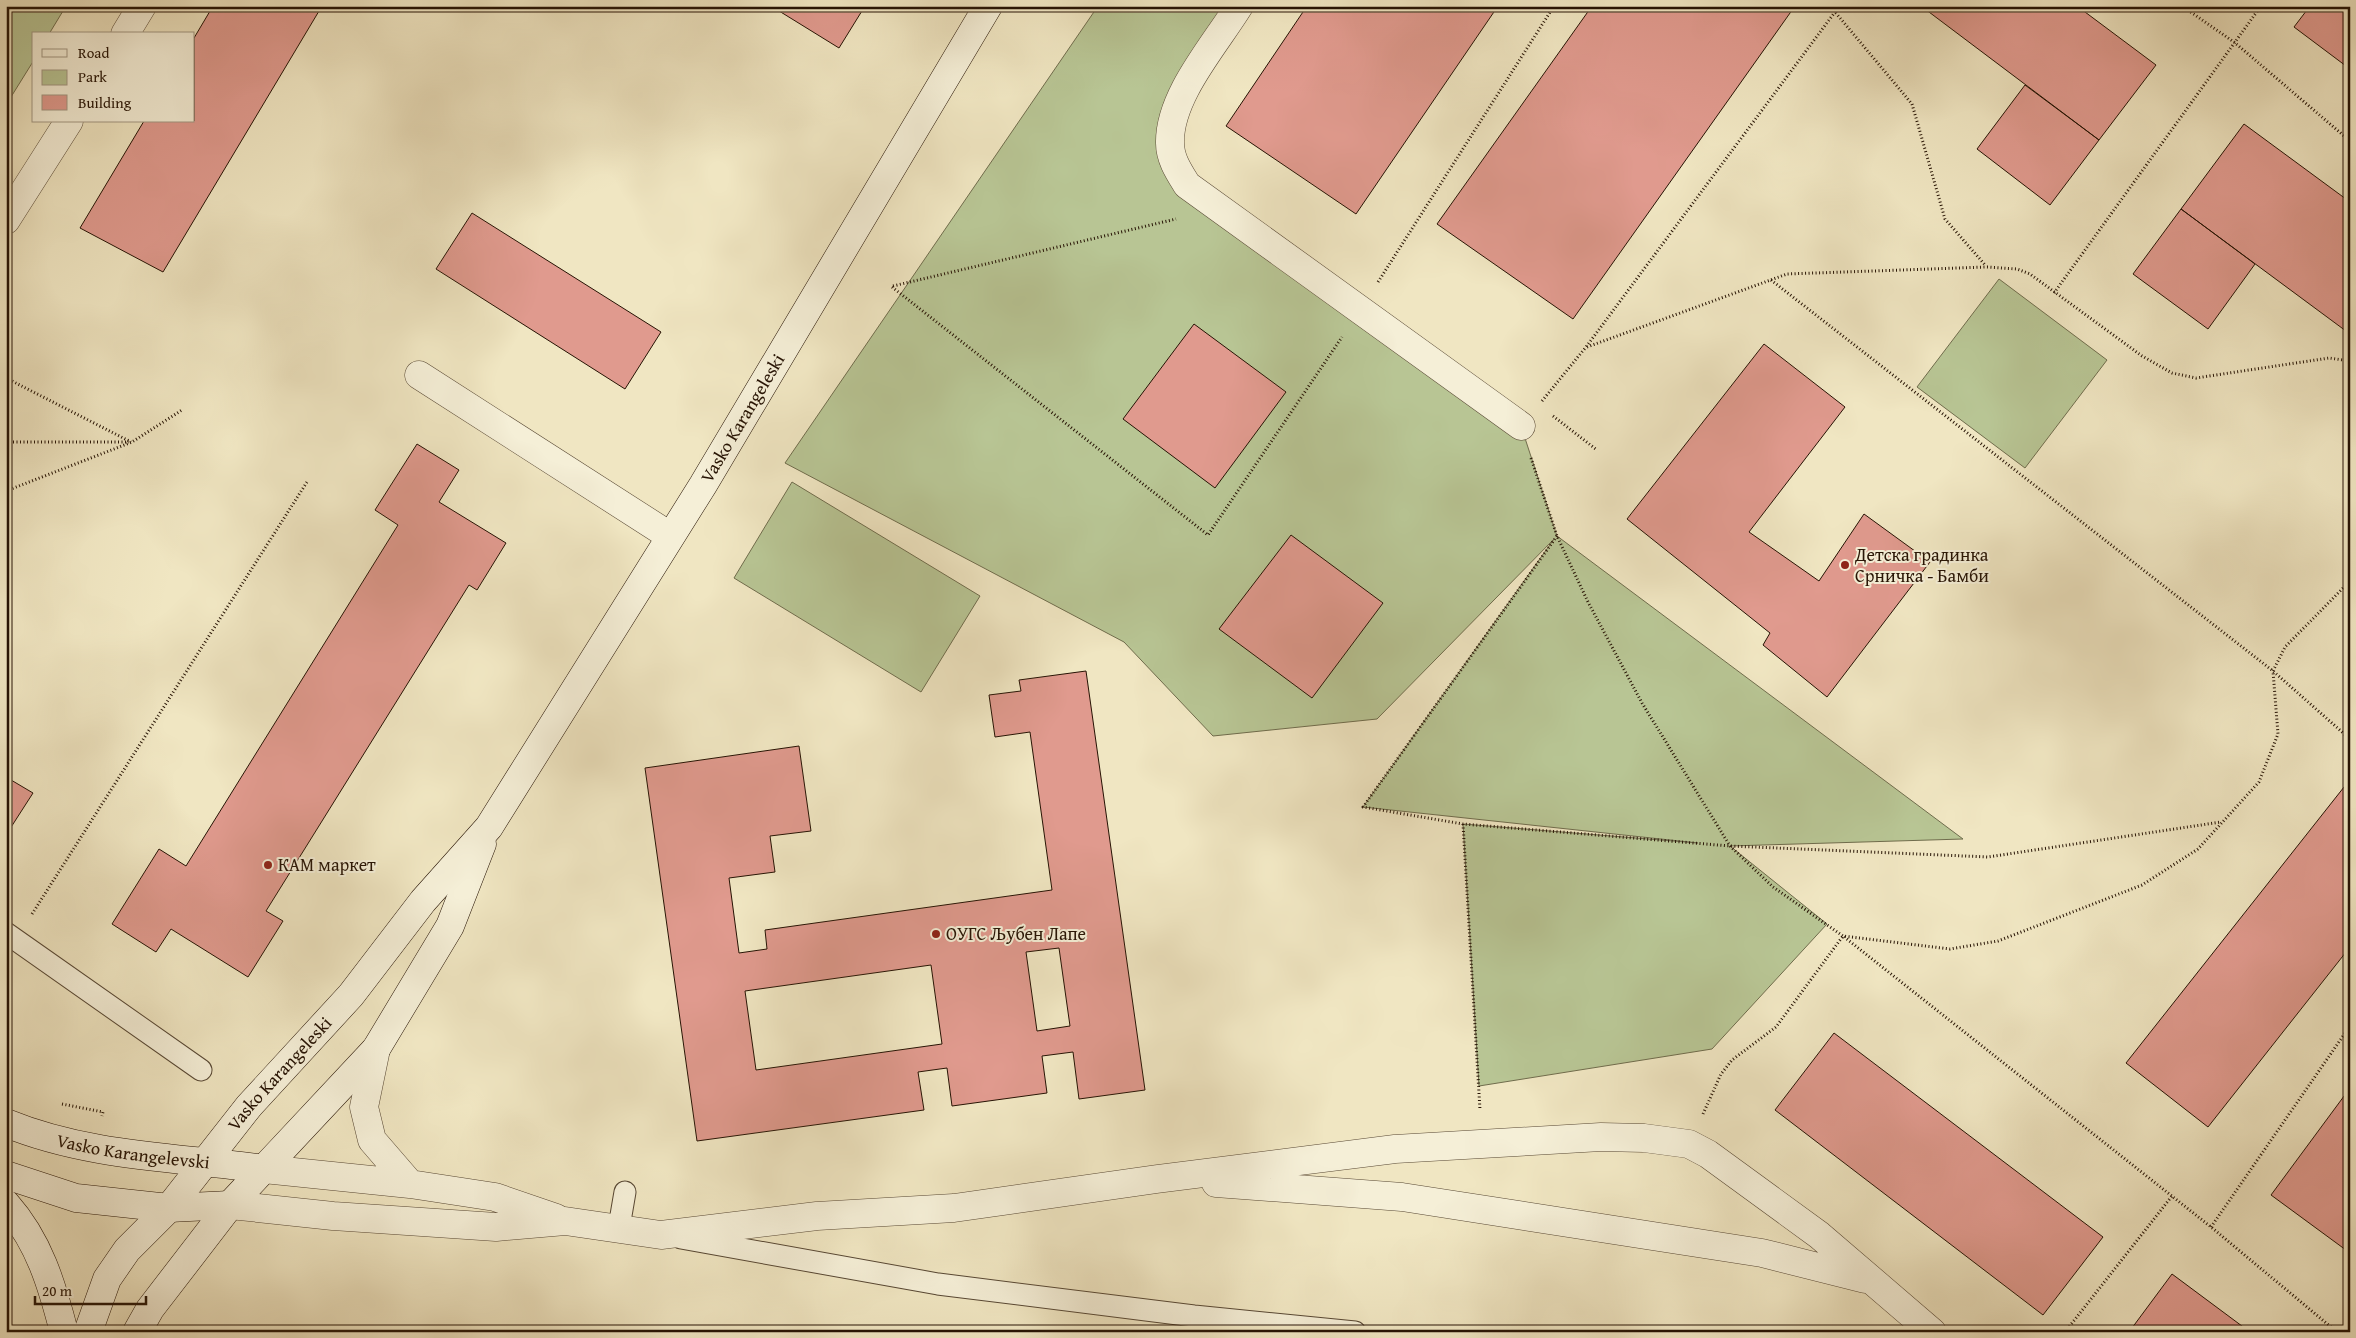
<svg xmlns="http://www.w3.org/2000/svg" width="2356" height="1338" font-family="'Gentium Book Plus',serif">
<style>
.green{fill:#b8c594;stroke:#6f6c4c}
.building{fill:#e09a8e;stroke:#261304;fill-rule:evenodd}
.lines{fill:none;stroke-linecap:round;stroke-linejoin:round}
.lane-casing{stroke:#584834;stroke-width:23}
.street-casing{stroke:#584834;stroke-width:29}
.secondary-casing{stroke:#261304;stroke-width:29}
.path{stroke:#261304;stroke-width:3;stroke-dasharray:1 2.5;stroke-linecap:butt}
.lane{stroke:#f5efd7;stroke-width:21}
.street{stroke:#f5efd7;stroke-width:28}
.secondary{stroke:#f5efd7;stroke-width:28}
.poi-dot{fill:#8f2418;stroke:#f5efd7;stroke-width:2}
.labels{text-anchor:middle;stroke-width:4;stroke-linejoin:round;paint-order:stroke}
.street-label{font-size:18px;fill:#261304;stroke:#f5efd7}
.poi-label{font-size:18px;fill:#261304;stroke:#f5efd7;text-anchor:start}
</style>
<rect width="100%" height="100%" fill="#f0e6c2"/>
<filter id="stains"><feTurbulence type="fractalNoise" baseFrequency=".004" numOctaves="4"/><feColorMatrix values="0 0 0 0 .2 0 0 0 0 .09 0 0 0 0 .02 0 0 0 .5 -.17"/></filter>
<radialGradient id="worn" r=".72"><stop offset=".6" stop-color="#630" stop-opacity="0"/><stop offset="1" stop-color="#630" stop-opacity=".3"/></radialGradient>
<path class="green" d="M6,6H66L49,34H34V60L6,105Z
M1098,6H1227L1183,93L1175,166L1521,426L1557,536L1963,839L1730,846L1827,924L1712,1049L1479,1086L1463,824L1698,843L1363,807L1554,539L1377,719L1213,736L1124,642L785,463Z
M1999,279L2107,360L2025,468L1917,387Z
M792,482L980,596L921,692L734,578Z"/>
<path class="building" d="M213,6H322L163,272L80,228L144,121H194V38Z
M771,6H865L839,48Z
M1307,6H1498L1356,214L1226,126Z
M1592,6H1795L1573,319L1437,224Z
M1921,6H2077L2156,65L2099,140Z
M2310,6H2350V69L2294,27Z
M2025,85L2099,140L2050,205L1977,149Z
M2244,124L2350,202V334L2181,209Z
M2181,209L2255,264L2208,329L2133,274Z
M472,213L661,332L625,389L436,269Z
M1194,324L1286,392L1215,488L1123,419Z
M1764,344L1845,407L1749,532L1819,581L1864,514L1930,562L1827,697L1763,645L1770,633L1627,519Z
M417,444L459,470L439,502L506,543L477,590L469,585L266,911L283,921L248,977L171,929L156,952L112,924L159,849L186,866L398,525L375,510Z
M1291,535L1383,603L1312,698L1219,629Z
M1086,671L1145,1090L1079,1099L1073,1052L1042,1056L1047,1093L952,1106L947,1068L918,1072L924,1110L697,1141L645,768L799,746L811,831L770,836L775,872L729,878L739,953L767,949L765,930L1052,890L1030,732L995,737L989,695L1021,691L1019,680ZM1059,948L1070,1026L1037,1031L1026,952ZM931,965L942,1044L756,1070L745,991Z
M6,777L33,793L6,835Z
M2348,782L2350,947L2208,1127L2126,1063Z
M1834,1033L2103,1237L2043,1315L1775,1110Z
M2350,1088V1253L2271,1195Z
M2172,1274L2250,1332H2129Z"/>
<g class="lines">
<defs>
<path id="lane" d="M6,933L201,1070
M619,1227L625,1192
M681,1238L938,1284L1194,1316L1355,1332"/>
<path id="street" d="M1239,6C1215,45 1169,96 1170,143C1170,159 1179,172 1187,185L1521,426
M125,34L142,6
M6,220L69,121
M419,375L670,536
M376,1049L364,1107L372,1140L410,1184
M264,1169L410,1184L495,1197L556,1218
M1216,1183L1402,1197L1762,1253L1865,1279
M230,1205L333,1216L496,1227L565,1221L661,1235L817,1216L954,1208L1157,1179L1395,1149L1601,1137L1644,1138L1689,1144L1708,1154L1819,1235L1932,1332"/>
<g id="secondary">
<path id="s1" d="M6,1123C89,1157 177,1157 264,1169"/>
<path d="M6,1175L76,1198L169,1208L230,1205"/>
<path d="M6,1204C39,1241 52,1285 64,1332"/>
<path id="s2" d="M88,1332L107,1279L127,1250L169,1208L249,1106L351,995L423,901L489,827L703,485L988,6"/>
<path d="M137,1332L150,1309L230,1205L376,1049L450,926L482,844"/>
</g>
</defs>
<use href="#lane" class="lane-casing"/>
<use href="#street" class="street-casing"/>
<use href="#secondary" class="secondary-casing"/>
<path class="path" d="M1835,6V12L1912,104L1945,219L1986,266
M2182,6L2234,42L2350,141
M1771,280L2273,671L2350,739
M1378,282L1554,6
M893,286L1176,219
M892,287L1208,535L1342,337
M2054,293L2261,6
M1587,347L1787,274L1987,267L2017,269L2030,274L2142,356L2172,373L2196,378L2329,358L2350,361
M6,378L131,442
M1542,401L1586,347L1835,12
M1553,416L1597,450
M6,442H129
M1531,458L1557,536L1588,602L1642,703L1730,846L1773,887L1843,936L1950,949L1998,941L2142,885L2198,849L2259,782L2278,734L2273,671L2285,647L2350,581
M6,491L132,442L182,410
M1557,536L1363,807L1463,824L1730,846L1988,857L2221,822
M1463,824L1480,1110
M32,914L307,482
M62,1104L103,1112L102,1116
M1703,1114L1721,1074L1732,1060L1776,1027L1843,936L2211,1227L2337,1332
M2211,1227L2350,1026
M2065,1332L2172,1196"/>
<use href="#lane" class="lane"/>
<use href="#street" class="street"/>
<use href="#secondary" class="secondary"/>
</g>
<g class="poi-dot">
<circle cx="1845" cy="565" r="5"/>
<circle cx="268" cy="865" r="5"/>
<circle cx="936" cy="934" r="5"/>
</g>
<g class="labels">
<g class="street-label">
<text dy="6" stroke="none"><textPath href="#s2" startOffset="1130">Vasko Karangeleski</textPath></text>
<text dy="6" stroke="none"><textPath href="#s2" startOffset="325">Vasko Karangeleski</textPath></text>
<text dy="6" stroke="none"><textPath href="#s1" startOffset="131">Vasko Karangelevski</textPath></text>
</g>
<g class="poi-label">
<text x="1855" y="561">Детска градинка<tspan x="1855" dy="21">Срничка - Бамби</tspan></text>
<text x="278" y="871">КАМ маркет</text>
<text x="946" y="940">ОУГС Љубен Лапе</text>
</g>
</g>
<rect width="2356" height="1338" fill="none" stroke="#f0e6c2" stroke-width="25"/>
<rect x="8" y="8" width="2341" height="1323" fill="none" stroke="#261304" stroke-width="2.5"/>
<rect x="12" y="12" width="2331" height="1313" fill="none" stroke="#261304"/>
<rect x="32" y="32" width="162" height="90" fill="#f5efd7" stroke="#a29783"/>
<rect x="42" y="49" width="25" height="8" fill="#f5efd7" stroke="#a29783"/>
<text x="78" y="58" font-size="15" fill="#261304">Road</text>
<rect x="42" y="70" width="25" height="15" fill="#b8c594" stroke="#a29783"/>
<text x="78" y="82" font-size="15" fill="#261304">Park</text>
<rect x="42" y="95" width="25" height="15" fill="#e09a8e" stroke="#a29783"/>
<text x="78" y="108" font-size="15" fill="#261304">Building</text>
<path d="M35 1296v8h111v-8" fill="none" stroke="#261304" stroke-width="2.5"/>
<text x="42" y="1296" font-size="15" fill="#261304" stroke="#f5efd7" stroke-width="4" paint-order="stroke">20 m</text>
<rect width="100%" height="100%" filter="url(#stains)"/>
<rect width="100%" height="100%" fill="url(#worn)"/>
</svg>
